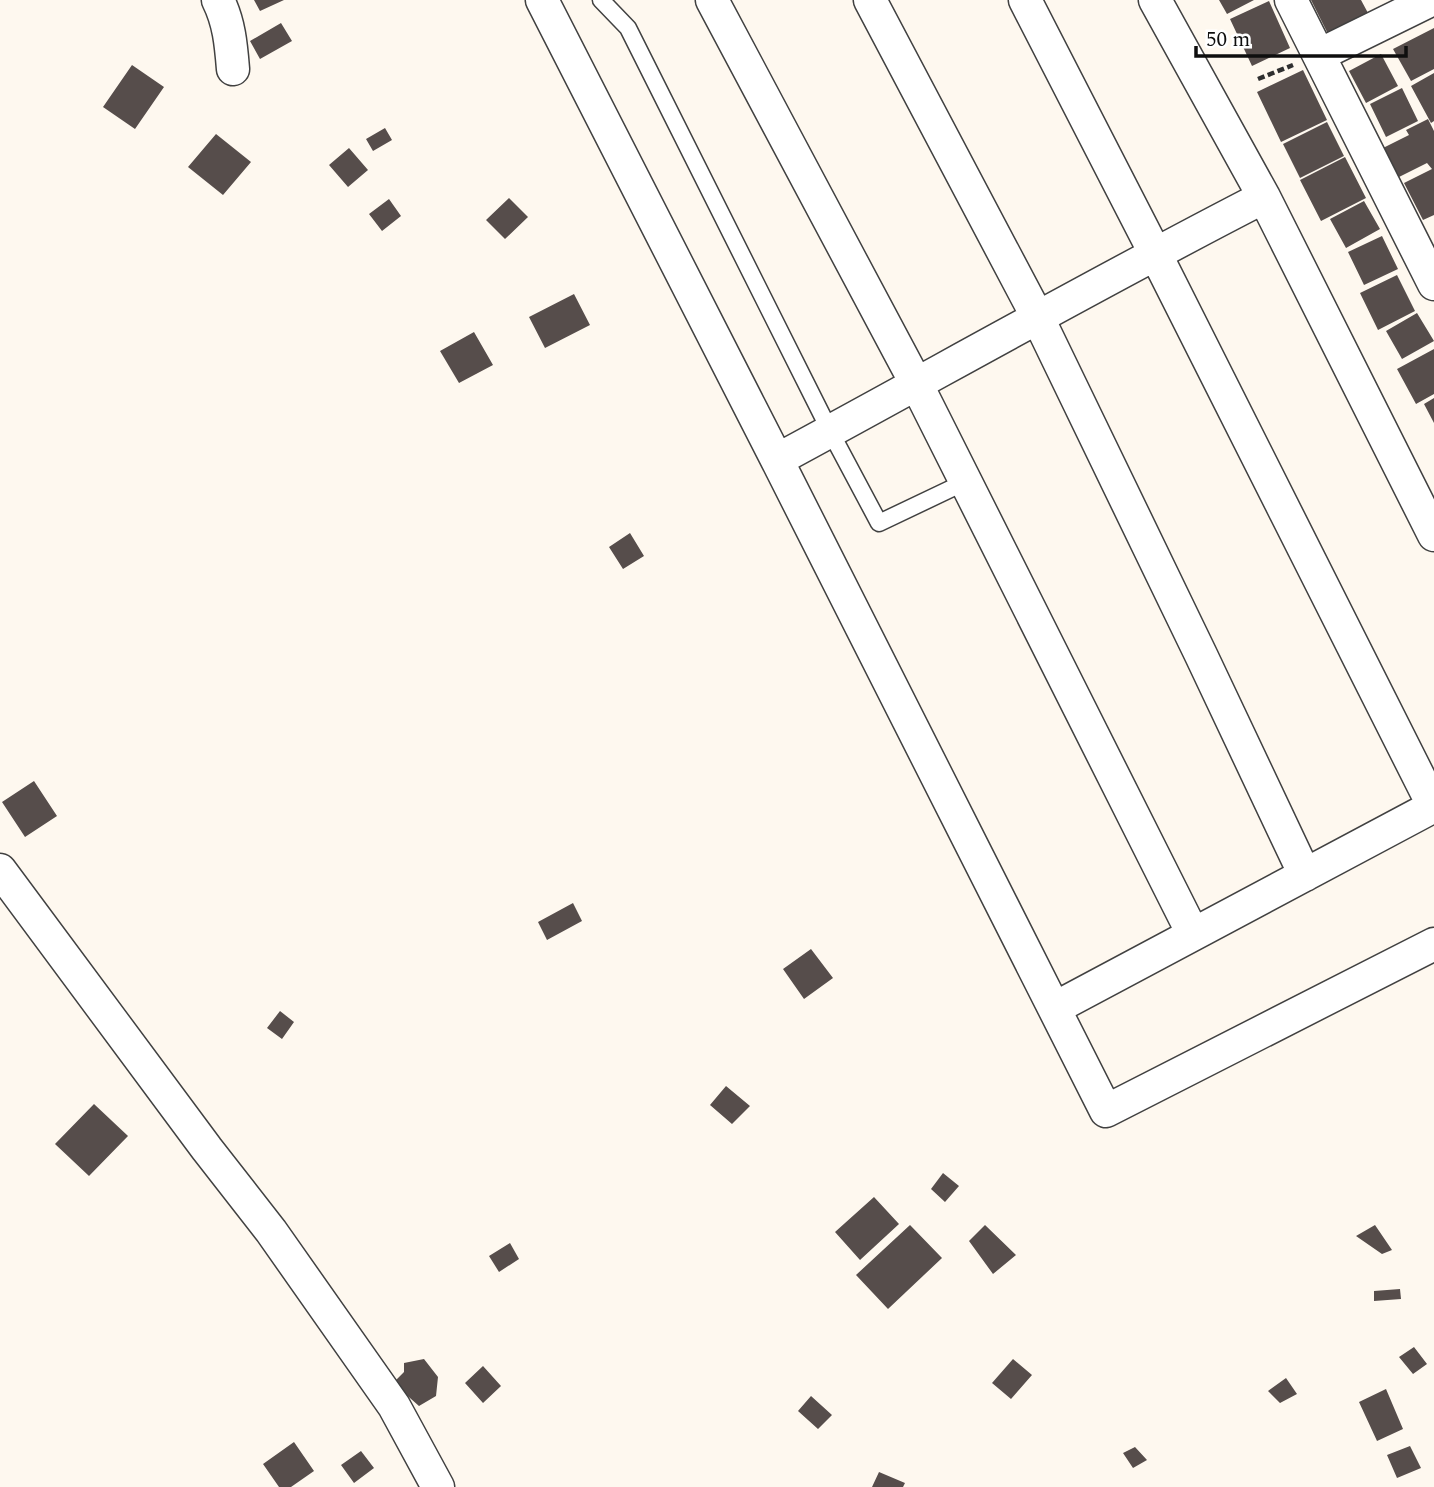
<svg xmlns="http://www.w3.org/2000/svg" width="1434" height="1487" font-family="Spectral,serif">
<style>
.building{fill:#564d4b}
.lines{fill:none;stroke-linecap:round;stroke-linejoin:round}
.lane-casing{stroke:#414141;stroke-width:19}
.street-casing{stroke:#414141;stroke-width:35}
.path{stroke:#303030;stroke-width:4.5;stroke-dasharray:7 3.5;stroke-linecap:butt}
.lane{stroke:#fff;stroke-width:16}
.street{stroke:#fff;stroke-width:32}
</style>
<rect width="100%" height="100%" fill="#fef8ef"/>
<path class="building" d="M254,0H284L260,11Z
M1219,0H1254L1227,14Z
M1311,0H1361L1368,13L1328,34Z
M1269,1L1290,48L1252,66L1230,19Z
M281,23L292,41L260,59L250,41Z
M1434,28V69L1411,81L1393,49Z
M1381,54L1398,86L1366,103L1349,71Z
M132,65L164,87L135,129L103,107Z
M1303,70L1327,120L1281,142L1257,92Z
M1434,73V121L1431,123L1411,86Z
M1402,88L1418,121L1386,137L1370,104Z
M1428,119L1434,131V215L1423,220L1404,183L1432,169L1427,163L1397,178L1381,149L1409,135L1406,130Z
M1327,122L1344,156L1300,178L1283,144Z
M385,128L392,140L373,151L366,139Z
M216,134L251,162L223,195L188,167Z
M349,148L368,170L348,187L329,165Z
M1345,157L1366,198L1321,221L1300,180Z
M509,198L528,217L505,239L486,220Z
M389,199L401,216L382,231L369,214Z
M1364,201L1380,229L1346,248L1330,219Z
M1382,236L1398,269L1364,285L1348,252Z
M1397,275L1415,311L1378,330L1360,293Z
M574,294L590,325L545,348L529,317Z
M1417,313L1434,341L1402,359L1386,331Z
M474,332L493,365L459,383L440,351Z
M1434,349V394L1416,404L1397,369Z
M1434,398V423L1424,404Z
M630,533L644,556L623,569L609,547Z
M34,781L57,816L25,837L2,802Z
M573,903L582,921L547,940L538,922Z
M811,949L833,978L804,999L783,969Z
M280,1011L294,1022L282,1039L267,1028Z
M726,1086L750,1106L732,1124L710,1105Z
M94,1104L128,1136L89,1176L55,1144Z
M943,1173L959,1186L945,1202L931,1189Z
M874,1197L899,1224L860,1260L835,1232Z
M910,1225L942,1258L888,1309L856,1275Z
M985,1225L1016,1255L993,1274L969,1241Z
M1375,1225L1392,1250L1382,1254L1356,1236Z
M510,1243L519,1259L499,1272L489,1256Z
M1400,1289L1401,1299L1374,1301V1291Z
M1414,1347L1427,1364L1413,1374L1399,1357Z
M424,1359L438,1377L436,1396L419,1406L393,1383L404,1372V1363Z
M1013,1359L1032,1375L1011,1399L992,1383Z
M483,1366L501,1386L483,1403L465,1383Z
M1286,1378L1297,1394L1280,1403L1268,1391Z
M1386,1389L1403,1429L1377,1441L1359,1402Z
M811,1396L832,1415L818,1429L798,1411Z
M294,1442L314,1471L291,1487H279L263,1464Z
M1410,1446L1421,1468L1397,1478L1387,1455Z
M1135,1447L1147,1460L1133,1468L1123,1453Z
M361,1451L374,1468L354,1483L341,1465Z
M879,1472L905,1483L903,1487H872Z"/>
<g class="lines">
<defs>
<path id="lane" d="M601,0L628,28L830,431L879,523L965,482"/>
<path id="street" d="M218,0C229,22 231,44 233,69
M542,0L777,460L1106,1111L1434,944
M712,0L917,385L1193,934
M870,0L1038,318L1201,655L1305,875
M1025,0L1155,253L1434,807
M1155,0L1264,197L1434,535
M1291,0L1434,284
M1319,55L1431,0
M777,460C940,372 1100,281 1264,197
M0,870L207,1149L271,1231L394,1406L438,1487
M1055,1008L1434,806"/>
</defs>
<use href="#lane" class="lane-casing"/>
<use href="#street" class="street-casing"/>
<path class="path" d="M1258,79L1293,65"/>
<use href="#lane" class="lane"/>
<use href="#street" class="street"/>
</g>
<path d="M1196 46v10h210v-10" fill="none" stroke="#0e0e0e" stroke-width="3.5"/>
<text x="1206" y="46" font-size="21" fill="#0e0e0e" stroke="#ffffff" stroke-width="5" paint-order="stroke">50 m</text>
</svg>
